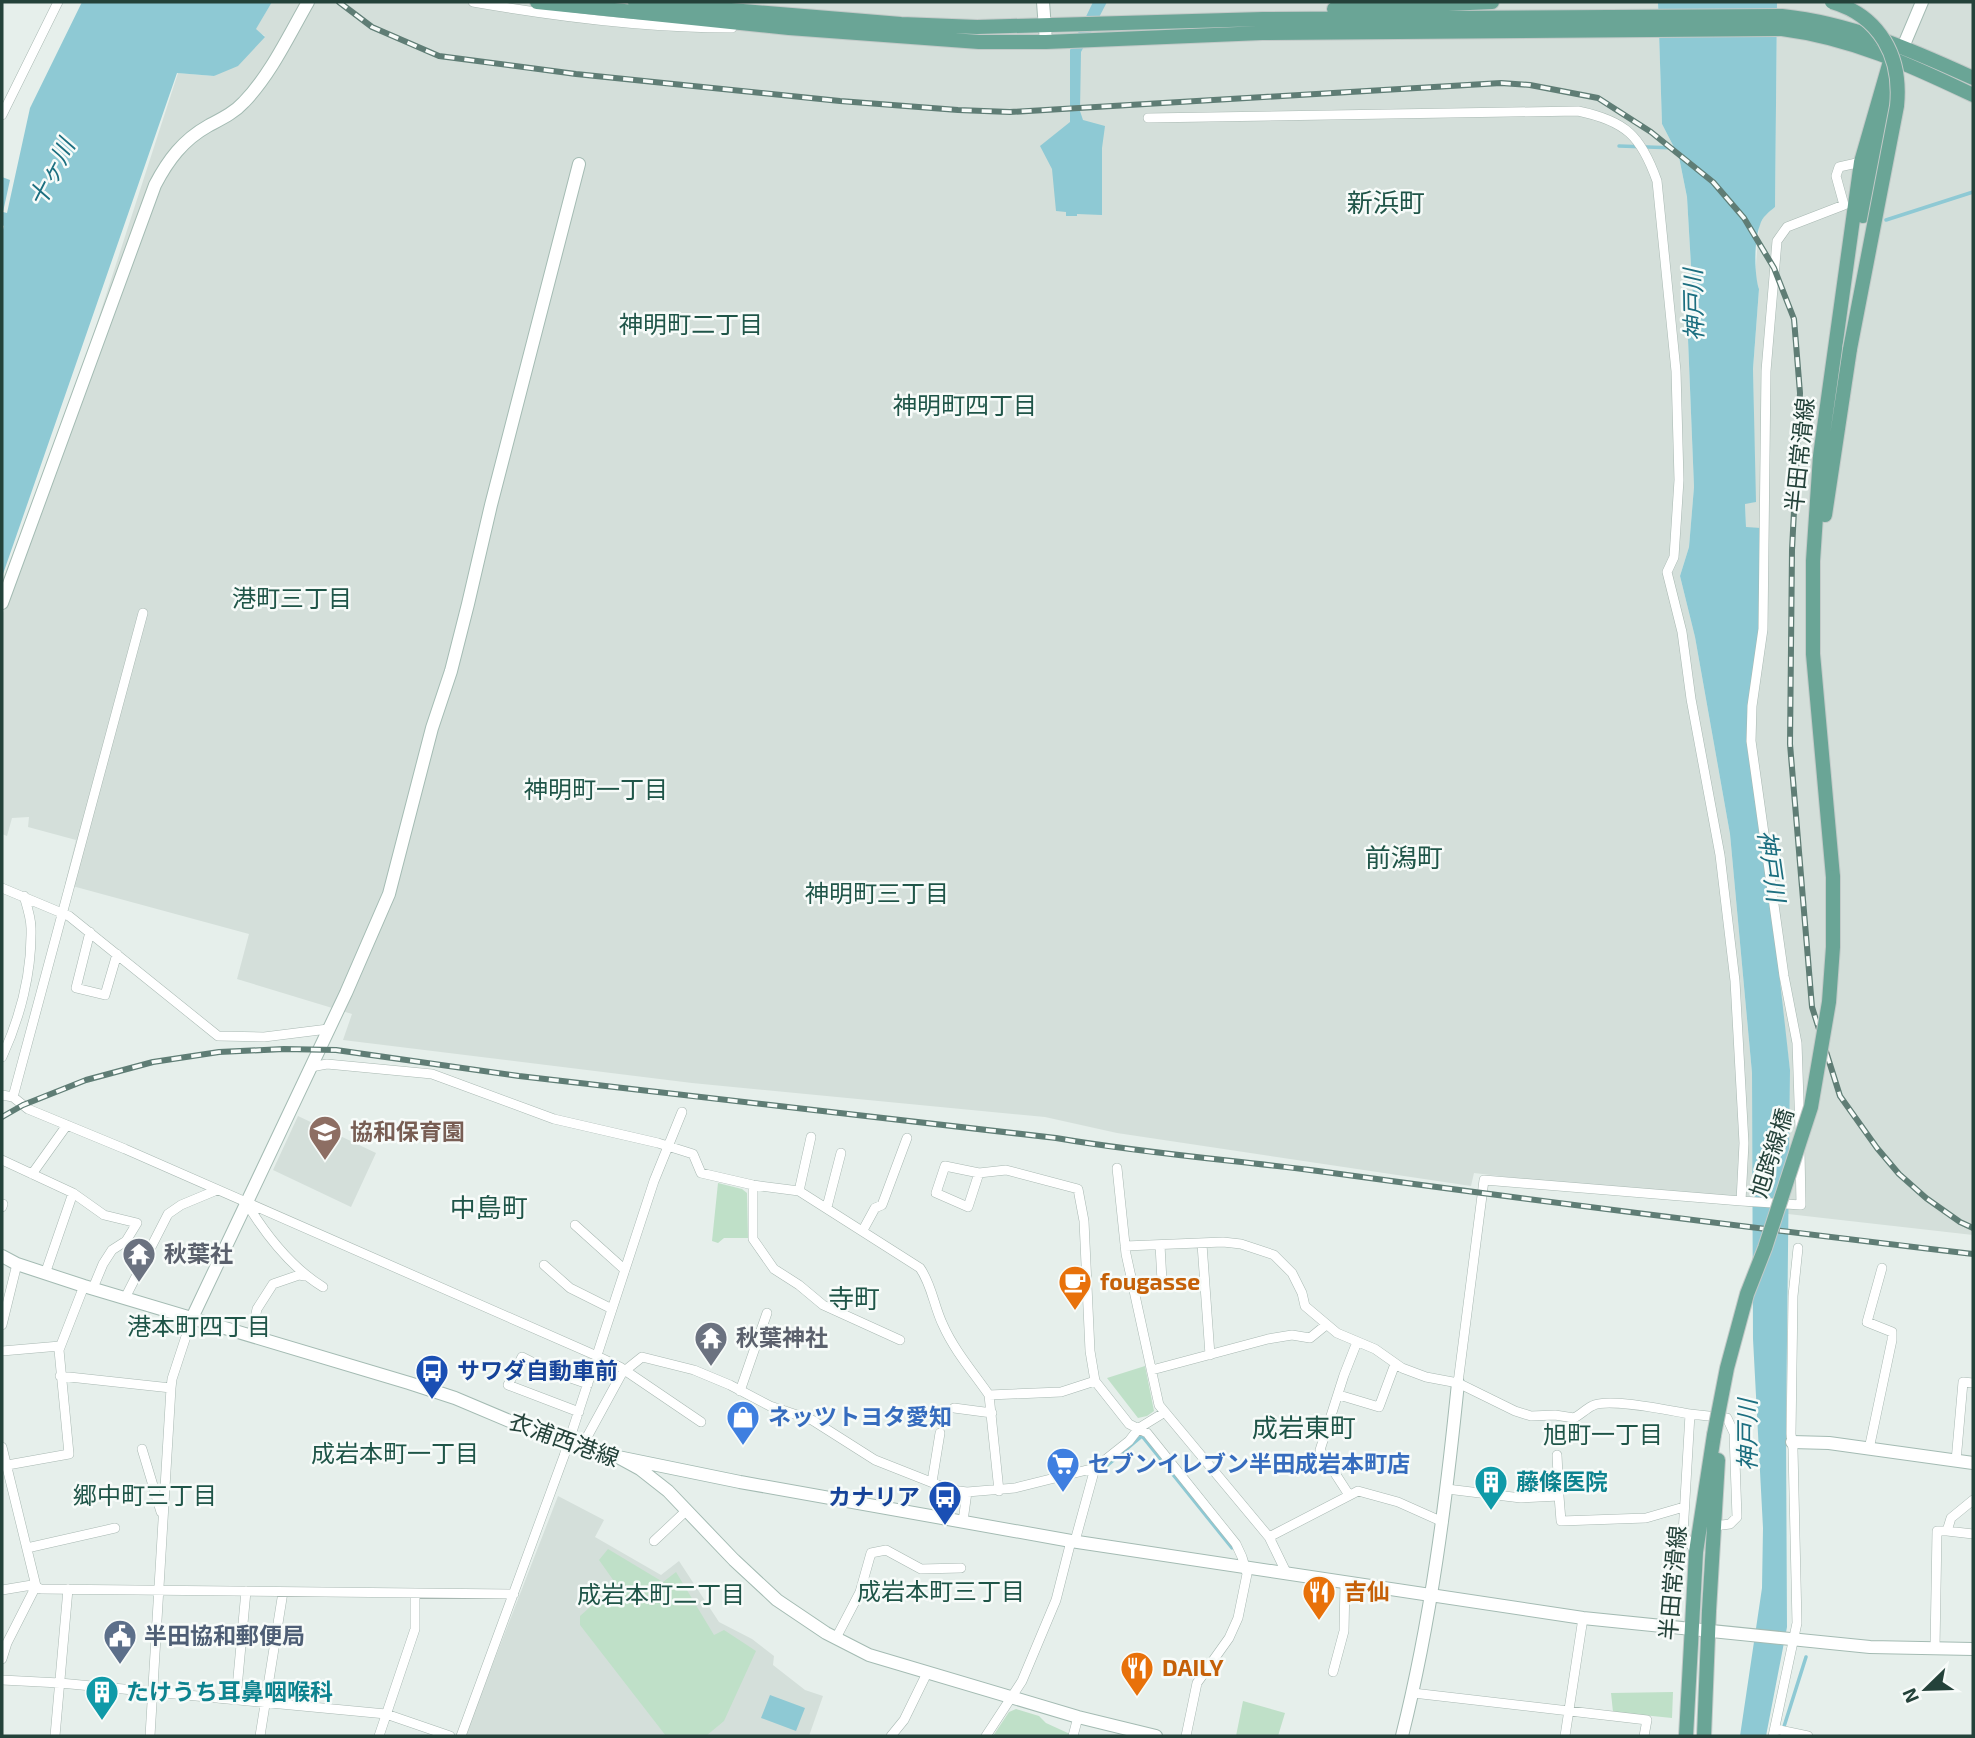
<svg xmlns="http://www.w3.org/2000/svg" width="1975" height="1738" font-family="'Exo 2','Noto Sans JP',sans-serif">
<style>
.built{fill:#d4dfda}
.green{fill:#bfe0c8}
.water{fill:#8ec9d4}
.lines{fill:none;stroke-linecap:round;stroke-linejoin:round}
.stream{stroke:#8ec9d4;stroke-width:3.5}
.street-casing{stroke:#a8b8b2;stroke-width:10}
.secondary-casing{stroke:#a4bbb3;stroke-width:14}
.primary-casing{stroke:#c2cac8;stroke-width:16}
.street{stroke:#fff;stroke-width:9}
.secondary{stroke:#fff;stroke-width:12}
.primary{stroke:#6aa596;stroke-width:14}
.rail-casing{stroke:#5f7d75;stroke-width:6}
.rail{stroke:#f7fbf9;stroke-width:3.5;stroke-dasharray:10;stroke-linecap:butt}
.primary-bridge-casing{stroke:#c2cac8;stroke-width:16;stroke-linecap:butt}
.primary-bridge{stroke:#6aa596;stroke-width:14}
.labels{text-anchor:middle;stroke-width:5;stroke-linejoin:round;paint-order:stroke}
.street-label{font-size:23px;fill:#24423a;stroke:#f7fbf9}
.education-label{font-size:23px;font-weight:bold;fill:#785e54;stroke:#f7fbf9;text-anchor:start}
.worship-label{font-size:23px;font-weight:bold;fill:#5b616d;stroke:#f7fbf9;text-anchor:start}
.food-label{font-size:23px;font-weight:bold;fill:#c56008;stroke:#f7fbf9;text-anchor:start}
.transit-label{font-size:23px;font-weight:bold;fill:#164399;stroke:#f7fbf9;text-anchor:start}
.shop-label{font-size:23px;font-weight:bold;fill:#366cbe;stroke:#f7fbf9;text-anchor:start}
.culture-label{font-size:23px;font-weight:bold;fill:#0d838f;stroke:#f7fbf9;text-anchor:start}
.service-label{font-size:23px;font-weight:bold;fill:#4e5e75;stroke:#f7fbf9;text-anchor:start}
.water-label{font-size:24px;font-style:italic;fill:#1c6f80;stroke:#f7fbf9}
.neighbourhood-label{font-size:24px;fill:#1f5548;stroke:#f7fbf9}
.quarter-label{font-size:26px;fill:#1f5548;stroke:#f7fbf9}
</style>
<rect width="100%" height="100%" fill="#e6efeb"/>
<path class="built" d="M272,2H1658L1662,124L1679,157L1687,197L1693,300L1688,339L1694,487L1689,547L1680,576L1695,637L1730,834L1752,1073L1753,1207L1474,1173L1471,1186L1117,1133L1045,1117L692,1083L343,1040L352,1014L237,979L249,934L65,884L76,840L28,827L29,817L12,818L7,836L2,834V616L178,73L214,76L265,36L255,30Z
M1777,2H1973V1235L1788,1214L1790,1070L1748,753L1747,724L1759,629L1760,528H1746L1745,503L1755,502L1753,369L1759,289L1755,277L1759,226L1764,216L1775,207Z
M298,1116L376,1153L351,1207L273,1170Z
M558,1496L604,1520L595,1537L661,1575L679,1561L719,1622L752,1639L774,1656L773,1665L805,1690L823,1696L809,1736H465Z"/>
<path class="green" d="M718,1183L742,1189L747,1193L748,1238H724L718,1243L712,1241Z
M1145,1366L1154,1411L1147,1416L1138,1418L1107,1378Z
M608,1549L663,1582L676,1572L714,1635L724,1630L756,1651L724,1721L706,1736H666L580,1625V1616L616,1584L599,1560Z
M1673,1692L1672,1718L1613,1712L1611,1693Z
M1243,1701L1285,1713L1278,1736H1236Z
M1016,1709L1039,1716L1046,1723L1070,1734L1069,1736H993L1009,1712Z"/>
<path class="water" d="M82,2H272L256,29L265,37L238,66L214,76L177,73L2,577V233L4,226L2,225V177L10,180L3,212L7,213L30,108Z
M1093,2H1107L1081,52L1080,111L1083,120L1105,126L1102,148V215L1077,214V216H1066V212L1056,211L1052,169L1040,146L1070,122V50Z
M1658,2H1777L1775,207C1769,212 1762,217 1760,225C1754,240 1754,274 1759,289L1753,369L1756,502L1745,504L1746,527L1761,528L1759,629L1747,724L1748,753L1767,866L1790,1070L1786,1431L1787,1627L1766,1736H1740L1762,1588L1763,1528L1753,1339L1752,1073L1730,834L1695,637L1680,576L1689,547L1694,487L1688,339L1693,300L1687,197L1679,157L1662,124Z
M770,1695L805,1708L796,1731L761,1718Z"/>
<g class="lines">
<path class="stream" d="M1619,146L1676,148
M1886,220L1973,192
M1103,1469L1142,1436L1232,1548
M1781,1736L1806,1657"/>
<defs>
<path id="street" d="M473,2C559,17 645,28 732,28
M2,115L58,2
M1148,118L1578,111C1626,121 1641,136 1657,181L1676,371L1679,480L1674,557L1667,572L1682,632L1691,699L1720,855L1735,981L1744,1143L1741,1201L1484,1180L1458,1383
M2,888L69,916L218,1036L264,1037L328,1029
M90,932L76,988L105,995L117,954
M2,1057C20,1018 32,972 31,928C31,918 27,906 24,896
M311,1067L327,1064L432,1074L554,1119L658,1143L693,1154L701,1173L753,1185L799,1191L920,1268C932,1285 934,1307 943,1325C954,1350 973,1372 989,1395L1061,1392L1095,1381
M2,1095L13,1097L28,1109L125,1149L597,1356L620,1367L701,1422
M13,1097L143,613
M1800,1130L1797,1043L1784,976L1751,741L1752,706L1763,629L1766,371L1777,241L1787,227L1844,205L1836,176L1839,167L1861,162
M2,1160L73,1193L104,1215L137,1223L126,1241L112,1250L103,1264L93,1288
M1117,1168L1126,1254L1159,1405L1269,1537L1286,1572
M979,1173L968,1207L936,1193L945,1166L979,1173L1006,1170L1078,1189L1084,1221L1090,1351L1095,1381L1129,1424L1147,1433L1236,1544L1242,1557L1247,1574L1238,1618L1229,1638L1197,1683L1186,1736
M32,1174L67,1125
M753,1185V1239L774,1269L799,1285L823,1305L900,1340
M799,1191L811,1137
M1741,1201L1801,1205L1800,1151
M247,1204C266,1235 292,1268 323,1287
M2,1207L3,1204
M827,1207L841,1153
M575,1225L625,1270
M863,1230L875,1208L882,1205L907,1138
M1202,1244L1210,1355
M1160,1245L1162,1281
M1125,1246L1223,1242L1241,1244L1274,1255L1292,1273L1302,1293L1305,1306L1337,1333L1375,1349L1402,1368L1426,1377L1458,1383L1515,1411L1531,1416L1555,1415L1574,1418C1580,1415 1586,1409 1592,1406C1608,1397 1671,1411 1690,1414
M544,1265L570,1288L612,1309
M45,1274L73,1193
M125,1298L168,1214L181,1205L217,1190
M2,1325L17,1264
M251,1336L257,1309L273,1284L299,1275L305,1276
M2,1351L60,1346
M1152,1370L1268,1339L1292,1335L1310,1338L1326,1325
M60,1376L171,1388
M740,1391L767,1313
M989,1395L999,1491
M1339,1395L1379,1407L1395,1364
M954,1408L992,1413
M579,1412L508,1385L522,1357L550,1371L588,1384
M2,1447L36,1586L7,1643L2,1659
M581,1448L622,1373L642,1357L694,1370L730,1385L770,1406L812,1420L875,1460L951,1490L967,1492L1015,1488L1095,1468L1129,1441L1139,1428L1165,1412
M142,1449L161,1512
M1869,1449L1892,1340V1332L1867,1322L1882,1268
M1557,1455L1559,1496
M1956,1461L1963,1382L1973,1383
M2,1466L69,1454L59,1350L84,1286
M932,1482L940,1433
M1447,1489L1521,1498L1559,1496L1561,1521L1646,1518L1684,1507
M1349,1495L1320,1450L1344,1375L1357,1342
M963,1521L967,1492
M1947,1531L1973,1534
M1269,1537L1358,1491L1398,1502L1443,1522
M654,1541L687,1510
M1075,1541L1095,1468
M27,1548L115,1528
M1696,1552L1683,1534L1690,1414L1727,1418L1734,1433L1737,1517L1730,1524L1714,1526
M2,1590L32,1585L41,1589L514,1594
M836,1638L860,1592L871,1553L886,1550L921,1569L961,1568
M1935,1648L1937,1531H1947L1951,1518L1973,1500
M1333,1672L1344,1631L1345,1582
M2,1680L60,1683L386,1714L450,1736
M1413,1693L1647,1720L1644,1736
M236,1699L246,1591
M1775,1729L1808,1736
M55,1736L68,1589
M150,1736L171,1388L172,1379L192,1318
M260,1736L283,1592
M379,1736L415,1629V1593
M461,1736L564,1456L654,1181L682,1112
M891,1736L904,1720L927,1673
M986,1736L1022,1681L1056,1600L1071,1541
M1073,1736L1078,1717
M1565,1736L1583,1618
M1773,1736L1797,1623L1793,1449L1791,1434L1793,1296L1798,1248"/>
<path id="secondary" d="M1043,2L1046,42
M1903,47L1922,2
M2,603L155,185C168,160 183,140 208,126C221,119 234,113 244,102C271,74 289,35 308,2
M2,1256L17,1264L84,1286L409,1383L455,1398L557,1441L618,1457L640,1469L668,1491L734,1560L777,1600L826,1633L869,1655L1078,1717L1156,1736
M192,1318L346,993L389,894L432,728L451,671L468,604L491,505L579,164
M1792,1442L1829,1443L1973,1463
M618,1457L740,1482L1071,1541L1583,1618L1870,1647L1973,1649
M1402,1736C1431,1620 1446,1502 1458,1383"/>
<path id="primary" d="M537,2L789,28L979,42H1046L1262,33L1782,29C1852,38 1910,65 1973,95
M635,2L901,24L977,27L1263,19L1782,16C1850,23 1912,50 1973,78
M1334,9L1492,2
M1863,216L1873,157L1896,72
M1825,515L1850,349
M1833,877L1813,654V561L1820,456L1861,162L1893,51
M1686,1736L1696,1552L1714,1435
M1704,1736L1709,1611L1718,1460"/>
</defs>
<use href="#street" class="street-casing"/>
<use href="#secondary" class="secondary-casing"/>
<use href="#primary" class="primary-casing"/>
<use href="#street" class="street"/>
<use href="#secondary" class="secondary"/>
<use href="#primary" class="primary"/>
<defs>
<path id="rail" d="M339,2L372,27L439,56L576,74L840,101L958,110L1010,112L1501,83L1530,85L1598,98L1651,132L1713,182L1744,218L1774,268L1794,319L1800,393L1792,550L1790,744L1812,1007L1840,1096L1877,1148L1899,1174L1926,1198L1960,1222L1973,1228
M2,1117L23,1105L86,1080L153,1062L219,1052L284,1049L336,1050L519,1076L1056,1138C1143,1153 1231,1160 1318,1171C1536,1201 1755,1228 1973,1254"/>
</defs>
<use href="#rail" class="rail-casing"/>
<use href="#rail" class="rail"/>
<defs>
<path id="primary-bridge" d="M1832,2C1880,16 1902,57 1897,106L1850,349
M1714,1435L1727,1368L1747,1294L1765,1248L1811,1107L1829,1002L1833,947V877"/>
</defs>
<use href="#primary-bridge" class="primary-bridge-casing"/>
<use href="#primary-bridge" class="primary-bridge"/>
</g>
<defs>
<symbol id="school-pin" viewBox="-11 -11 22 30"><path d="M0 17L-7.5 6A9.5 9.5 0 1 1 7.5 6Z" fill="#8d6e63" stroke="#f7fbf9"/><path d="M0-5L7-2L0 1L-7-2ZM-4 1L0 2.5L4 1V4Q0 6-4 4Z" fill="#fff"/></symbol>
<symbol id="temple-pin" viewBox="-11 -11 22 30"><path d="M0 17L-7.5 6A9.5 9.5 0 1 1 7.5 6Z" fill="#6b7280" stroke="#f7fbf9"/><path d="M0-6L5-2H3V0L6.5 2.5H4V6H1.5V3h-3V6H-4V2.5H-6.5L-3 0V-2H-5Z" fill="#fff"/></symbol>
<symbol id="cafe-pin" viewBox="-11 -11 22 30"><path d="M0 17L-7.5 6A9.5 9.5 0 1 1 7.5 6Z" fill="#e8710a" stroke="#f7fbf9"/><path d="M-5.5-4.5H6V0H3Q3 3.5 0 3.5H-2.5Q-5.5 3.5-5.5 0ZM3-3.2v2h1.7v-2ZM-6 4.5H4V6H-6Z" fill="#fff"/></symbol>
<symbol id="bus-pin" viewBox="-11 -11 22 30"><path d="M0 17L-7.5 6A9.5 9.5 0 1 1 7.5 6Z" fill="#1a4fb4" stroke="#f7fbf9"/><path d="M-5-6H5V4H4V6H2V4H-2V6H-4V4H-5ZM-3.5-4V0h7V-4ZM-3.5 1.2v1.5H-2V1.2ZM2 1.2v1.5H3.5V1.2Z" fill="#fff"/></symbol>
<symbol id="shop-pin" viewBox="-11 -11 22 30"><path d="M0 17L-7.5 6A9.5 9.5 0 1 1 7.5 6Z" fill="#3f7fe0" stroke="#f7fbf9"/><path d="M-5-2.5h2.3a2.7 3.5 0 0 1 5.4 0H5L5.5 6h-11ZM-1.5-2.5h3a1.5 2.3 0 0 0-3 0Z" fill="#fff"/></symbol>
<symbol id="supermarket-pin" viewBox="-11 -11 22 30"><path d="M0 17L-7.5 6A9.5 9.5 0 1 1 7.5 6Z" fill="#3f7fe0" stroke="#f7fbf9"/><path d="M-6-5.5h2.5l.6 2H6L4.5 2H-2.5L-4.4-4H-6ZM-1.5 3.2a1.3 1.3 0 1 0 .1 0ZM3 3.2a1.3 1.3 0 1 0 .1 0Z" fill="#fff"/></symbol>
<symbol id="building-pin" viewBox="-11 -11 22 30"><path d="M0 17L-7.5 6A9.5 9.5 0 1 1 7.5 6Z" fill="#0f9aa8" stroke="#f7fbf9"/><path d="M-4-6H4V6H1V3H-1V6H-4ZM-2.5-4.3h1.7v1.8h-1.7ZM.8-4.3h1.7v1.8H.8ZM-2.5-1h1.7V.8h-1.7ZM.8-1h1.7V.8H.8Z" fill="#fff"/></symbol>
<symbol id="restaurant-pin" viewBox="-11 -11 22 30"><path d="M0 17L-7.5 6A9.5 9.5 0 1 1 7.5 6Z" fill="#e8710a" stroke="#f7fbf9"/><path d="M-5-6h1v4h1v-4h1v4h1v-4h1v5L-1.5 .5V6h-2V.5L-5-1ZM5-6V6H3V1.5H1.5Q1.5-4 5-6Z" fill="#fff"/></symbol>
<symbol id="civic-pin" viewBox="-11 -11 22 30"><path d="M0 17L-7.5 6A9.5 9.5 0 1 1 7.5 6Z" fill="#5c6f8a" stroke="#f7fbf9"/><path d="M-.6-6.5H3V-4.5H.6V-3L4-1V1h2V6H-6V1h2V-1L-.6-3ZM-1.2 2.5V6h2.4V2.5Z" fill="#fff"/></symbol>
</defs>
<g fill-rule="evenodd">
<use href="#school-pin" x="306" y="1113" width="38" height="52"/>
<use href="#temple-pin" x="120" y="1235" width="38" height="52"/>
<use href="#cafe-pin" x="1056" y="1263" width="38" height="52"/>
<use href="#temple-pin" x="692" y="1319" width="38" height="52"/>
<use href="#bus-pin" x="413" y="1352" width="38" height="52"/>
<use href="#shop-pin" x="724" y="1398" width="38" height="52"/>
<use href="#supermarket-pin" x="1044" y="1445" width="38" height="52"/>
<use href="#building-pin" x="1472" y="1463" width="38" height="52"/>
<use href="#bus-pin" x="926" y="1478" width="38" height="52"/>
<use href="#restaurant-pin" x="1300" y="1573" width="38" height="52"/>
<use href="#civic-pin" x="101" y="1617" width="38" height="52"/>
<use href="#restaurant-pin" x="1118" y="1649" width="38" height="52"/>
<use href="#building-pin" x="83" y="1673" width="38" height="52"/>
</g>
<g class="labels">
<g class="street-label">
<text transform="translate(1800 455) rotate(-84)" y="8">半田常滑線</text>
<text transform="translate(1772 1153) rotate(-72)" y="8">旭跨線橋</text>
<text transform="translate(564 1440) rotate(20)" y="8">衣浦西港線</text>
<text transform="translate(1673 1583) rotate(-85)" y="8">半田常滑線</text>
</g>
<g class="education-label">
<text x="350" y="1140">協和保育園</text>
</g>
<g class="worship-label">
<text x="164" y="1262">秋葉社</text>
<text x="736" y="1346">秋葉神社</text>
</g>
<g class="food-label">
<text x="1100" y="1290">fougasse</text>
<text x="1344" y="1600">吉仙</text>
<text x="1162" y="1676">DAILY</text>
</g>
<g class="transit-label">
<text x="457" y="1379">サワダ自動車前</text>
<text x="920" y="1505" text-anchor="end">カナリア</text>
</g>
<g class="shop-label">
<text x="768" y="1425">ネッツトヨタ愛知</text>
<text x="1088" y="1472">セブンイレブン半田成岩本町店</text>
</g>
<g class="culture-label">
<text x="1516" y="1490">藤條医院</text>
<text x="126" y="1700">たけうち耳鼻咽喉科</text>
</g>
<g class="service-label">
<text x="144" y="1644">半田協和郵便局</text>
</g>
<g class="water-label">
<text transform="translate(52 173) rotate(-63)" y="8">十ヶ川</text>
<text transform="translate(1694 305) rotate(-91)" y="8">神戸川</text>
<text transform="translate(1771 866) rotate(82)" y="8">神戸川</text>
<text transform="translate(1748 1435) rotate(-90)" y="8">神戸川</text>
</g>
<g class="neighbourhood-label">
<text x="691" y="333">神明町二丁目</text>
<text x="965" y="414">神明町四丁目</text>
<text x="292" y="607">港町三丁目</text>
<text x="596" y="798">神明町一丁目</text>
<text x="877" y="902">神明町三丁目</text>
<text x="199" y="1335">港本町四丁目</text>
<text x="1603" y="1443">旭町一丁目</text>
<text x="395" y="1462">成岩本町一丁目</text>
<text x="145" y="1504">郷中町三丁目</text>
<text x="941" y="1600">成岩本町三丁目</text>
<text x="661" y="1603">成岩本町二丁目</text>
</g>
<g class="quarter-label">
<text x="1386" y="212">新浜町</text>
<text x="1404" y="867">前潟町</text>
<text x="489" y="1217">中島町</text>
<text x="854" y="1308">寺町</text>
<text x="1304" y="1437">成岩東町</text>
</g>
</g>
<rect width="1975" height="1738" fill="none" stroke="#24423a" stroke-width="7"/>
<g transform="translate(1926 1689) rotate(247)" stroke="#f7fbf9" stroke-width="5" paint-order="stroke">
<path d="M0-5L12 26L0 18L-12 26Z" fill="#24423a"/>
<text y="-10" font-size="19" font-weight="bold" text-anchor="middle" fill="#24423a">N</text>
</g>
</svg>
